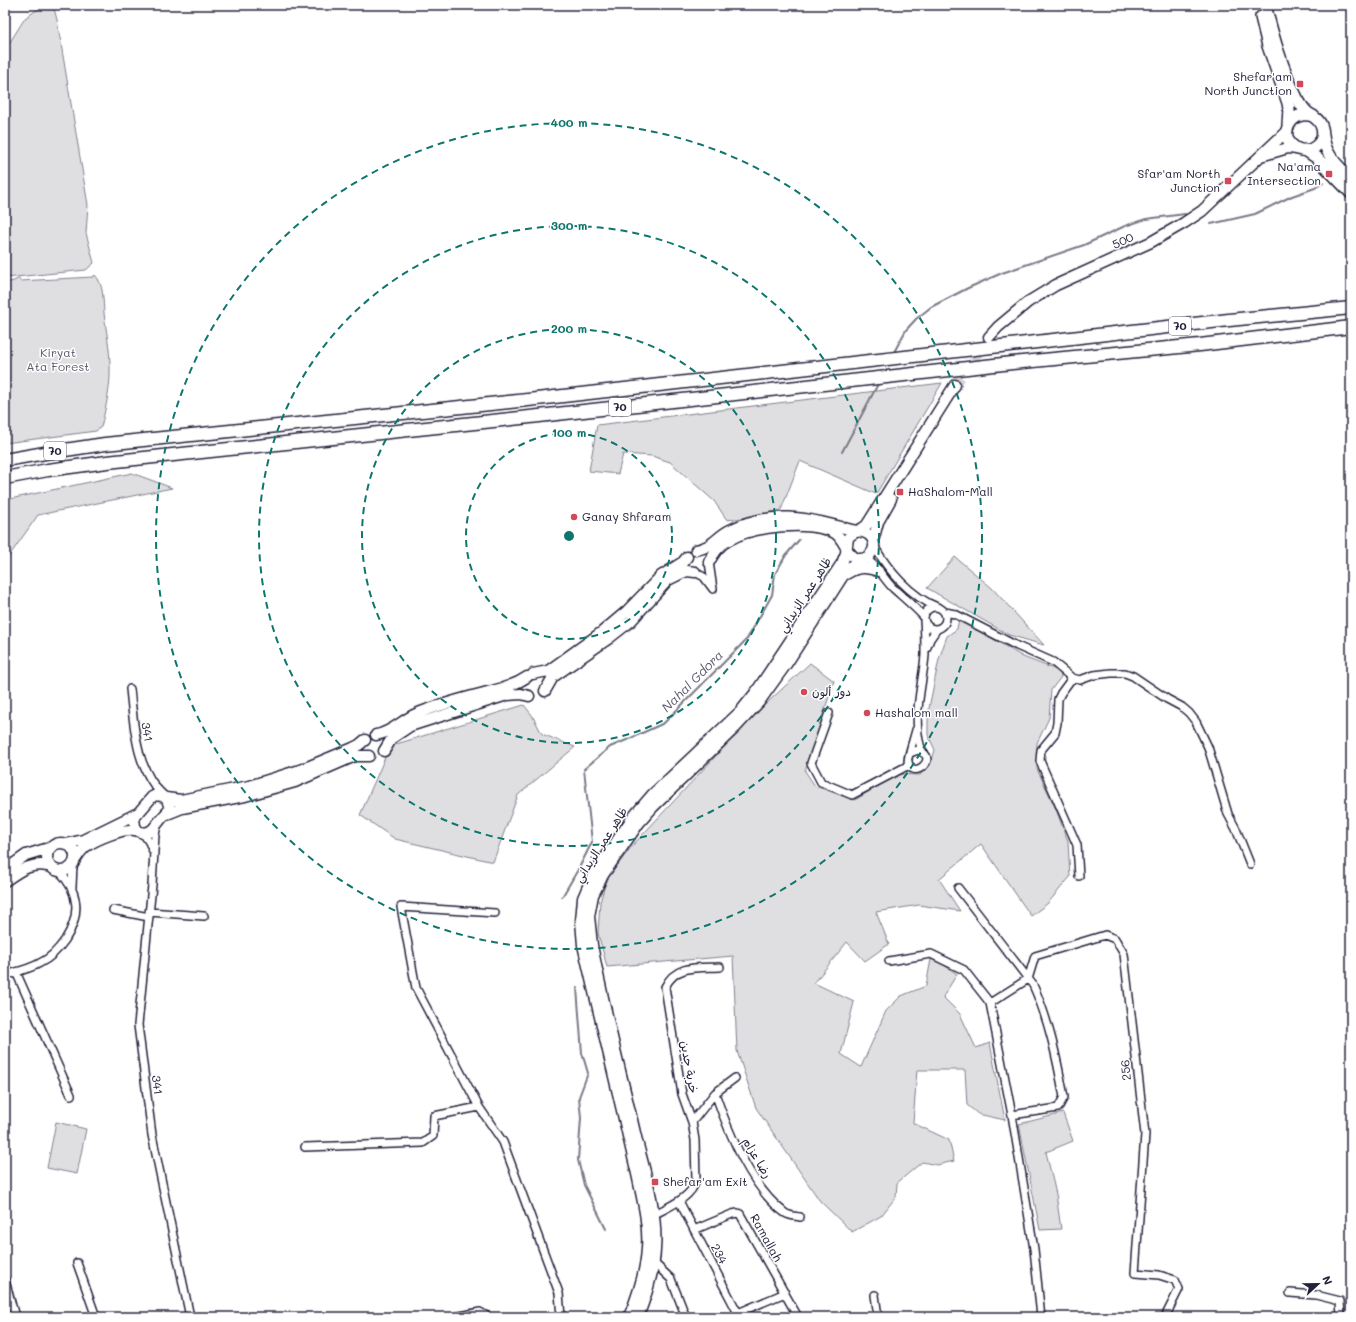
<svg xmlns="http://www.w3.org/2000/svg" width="1356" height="1322" font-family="Mali,'Playpen Sans Arabic',sans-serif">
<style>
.green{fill:#dfdfe2;stroke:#80808e}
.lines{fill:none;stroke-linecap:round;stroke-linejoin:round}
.stream{stroke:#7a7a88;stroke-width:2}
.secondary-tunnel{stroke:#d3d3d8;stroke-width:10;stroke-dasharray:10 5;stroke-linecap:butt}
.street-casing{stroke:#22223b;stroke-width:10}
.secondary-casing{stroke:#22223b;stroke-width:13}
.primary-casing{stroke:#22223b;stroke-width:14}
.highway-casing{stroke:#22223b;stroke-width:15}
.street{stroke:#fff;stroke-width:7}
.secondary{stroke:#fff;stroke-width:10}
.primary{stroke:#fff;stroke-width:11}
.highway{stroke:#fff;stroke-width:12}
.ring{fill:none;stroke:#0f766e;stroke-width:2;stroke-dasharray:7 5}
.poi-dot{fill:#d1495b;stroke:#fff;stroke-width:1.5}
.labels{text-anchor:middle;stroke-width:3;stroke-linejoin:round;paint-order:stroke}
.shield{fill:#fff;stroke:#646476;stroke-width:1}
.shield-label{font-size:11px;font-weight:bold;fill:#22223b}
.poi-label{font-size:12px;fill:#22223b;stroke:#fff;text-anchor:start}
.street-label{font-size:12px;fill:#22223b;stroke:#fff}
.park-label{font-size:12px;fill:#5b5b6d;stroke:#fff}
.water-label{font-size:13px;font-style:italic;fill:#5c5c6f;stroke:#fff}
.centre{fill:#0f766e;stroke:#fff;stroke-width:2}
.ring-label{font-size:12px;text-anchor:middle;font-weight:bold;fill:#0f766e;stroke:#fff;stroke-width:3;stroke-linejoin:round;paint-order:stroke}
</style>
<rect width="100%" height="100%" fill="#fff"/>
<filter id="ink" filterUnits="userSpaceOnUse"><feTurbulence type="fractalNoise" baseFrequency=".025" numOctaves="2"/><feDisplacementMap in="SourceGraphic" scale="8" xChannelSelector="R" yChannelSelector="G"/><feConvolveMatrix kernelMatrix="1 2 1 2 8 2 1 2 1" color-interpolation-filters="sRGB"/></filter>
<g filter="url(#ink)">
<path class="green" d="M44,5H51L54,8L57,20L88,205L86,233L94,263L86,270L5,278V50L25,18Z
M95,275C104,284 103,301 104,313C106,331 110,348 110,366C111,386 106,407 101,427L96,431L5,443V283L14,281L19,278L20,281L93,277Z
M942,383L876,494L800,461L781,510L751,517L727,520L714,501L670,462L652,456L623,454L618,474L589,471L597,425Z
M132,473L172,488L38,515L5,562V500Z
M955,557L992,588L1044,645L1009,635L927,588Z
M959,618L1023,657L1059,671L1061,677L1051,690L1049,718L1037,743V769L1055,807L1068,841L1070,877L1048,903L1031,916L981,844L939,879L960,911L919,905L876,912L889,944L865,961L847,942L814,983L854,1002L841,1054L861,1067L886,1011L901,996L926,986L931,959L944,965L957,974L943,997L960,1014L976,1048L990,1043L1005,1120L978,1114L967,1105L965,1070H917L913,1123L949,1140L954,1161L937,1165L922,1162L897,1183L896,1197L881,1216L852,1232L820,1201L756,1108L737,1051L733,956L607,967L598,933L600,902L607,879L632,846L754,715L810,663L834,681L805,771L815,786L855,800L897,774L920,775L931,763L935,750L928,735V713L939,659L947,636L957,629Z
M524,705L532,715L542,734L575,747L518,795L493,862L395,839L360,815L390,746Z
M1063,1113L1073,1141L1046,1152L1056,1194L1061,1229L1040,1230L1019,1124Z
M56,1122L86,1129L77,1174L47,1168Z"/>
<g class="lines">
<path class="stream" d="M1348,158L1351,154
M1211,224L1255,214L1292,196L1315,188L1323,183
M894,352L906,330L916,319L931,307L968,288L1002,273L1084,245L1125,226L1146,219L1185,214
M842,452L878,384
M562,897L579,868L592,842L584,769L610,747L629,739L664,723L747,639L772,595L775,574L786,555L799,540
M577,988L582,1053L588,1073L579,1097L581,1118L578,1160L584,1185L606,1229"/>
<path class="secondary-tunnel" d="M955,385L985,344"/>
<defs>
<path id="street" d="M874,546C888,570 910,596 937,607
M863,558C876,562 884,580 894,589C904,598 915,607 924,617
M695,572L704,577L713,589L709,562
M924 618a11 11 0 1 1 22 0a11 11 0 1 1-22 0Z
M945,612L955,614L1017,646L1053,662L1072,678L1080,680L1094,675L1111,673H1125L1133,676L1167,699L1182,707L1189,713L1196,722L1208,747L1228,814L1236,829L1250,864
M927,647L930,639L937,629
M1072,678L1061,693L1058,699L1057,723L1055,733L1041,750L1040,761L1077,845L1079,876
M130,689C134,724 135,770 164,796
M829,713L811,763L821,782L852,795L909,765
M910,753L918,750C942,758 910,782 908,761C907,759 915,735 916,730
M923,753C910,725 923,684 925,655C925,643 925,632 924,620
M157,825L155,835L152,885L138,1025L152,1135L190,1317
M143,833L149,842L153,851
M72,887L73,864
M958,888L1033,985C1049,1020 1057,1059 1064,1097L1058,1108L1012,1115
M113,910L149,917
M149,912L204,916
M495,913L401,907L416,988L479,1107L503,1142L559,1293L561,1317
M889,961L931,954L964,970L990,1003L1012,1115L1034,1249L1041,1317
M16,972L71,1095
M5,975C16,972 30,969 40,963C51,958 58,950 65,940C81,915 80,892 58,870
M990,1003L1028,979L1035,956L1105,935L1115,939L1124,954L1145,1134L1135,1273L1159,1275L1175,1280L1179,1289L1165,1317
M715,1093C728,1131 752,1189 785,1213C789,1216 795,1216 800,1217
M692,1122L715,1093L735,1078
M305,1147L423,1143L433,1136L434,1116L479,1107
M679,1201L740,1317
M653,1215C668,1207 692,1198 696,1180L695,1140L692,1122L682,1094L665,987C676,964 698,968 720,967
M694,1230L732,1214L738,1213L740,1214L798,1317
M77,1263L96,1317
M654,1263L671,1279L686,1317
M5,1280L15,1317
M1290,1293L1316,1295L1340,1301L1341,1317
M875,1295L878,1317
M738,1313L785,1293
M455,1317L480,1312L489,1317"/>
<path id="secondary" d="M1264,155L1288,148L1297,149
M989,337L998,327L1028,302L1056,285L1151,242L1184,223L1202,211L1287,131
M873,541L878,522L891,499
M696,550C713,547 716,537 730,530C771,510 806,517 848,529C858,532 872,530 874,544C875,552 867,560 859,559C847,557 845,540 835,533C811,520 752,526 729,540C719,545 714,553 709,562
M846,574C857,567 866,566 878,571
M533,674L548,671L602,632L627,611L661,576L683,562L687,557
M545,691L553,677L608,639L631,621L668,580L682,573L687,571L695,572
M376,735C391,733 402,720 416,714C438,705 462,699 484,693C500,689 514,686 527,677
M384,751L392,738L410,726L507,695L521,694L529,696
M156,795L162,796L167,799L170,809L161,819L153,829L149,832L143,833L138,831L135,826L134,818L152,797Z
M166,798L181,800L249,786L300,770L353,748L359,745L365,740
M167,814L182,808L245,796L295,782L355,756H369
M47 857a14 14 0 1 1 28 0a14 14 0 1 1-28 0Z
M66,844L83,840L138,813
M75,860C78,855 81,851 85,847C95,840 126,826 138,831
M5,870L26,855L52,847
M5,881C20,870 33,861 52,867
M629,1317C638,1295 646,1271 647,1248C649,1223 642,1198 637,1174L583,945L581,921L583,898L592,877L616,842L633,817L652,795L740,712L756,692L842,563L846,553L848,538L851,535L866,526L870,520L955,385
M638,1317C646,1296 654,1273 655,1250C658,1212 645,1173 636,1137C621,1073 604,1009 592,945L589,916L593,895L603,875L639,823L653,807L735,728L759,702L787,663L846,571L859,559"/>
<path id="primary" d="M1265,5C1273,36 1282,69 1297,98C1300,103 1303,109 1308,113C1314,117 1320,120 1322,128C1326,142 1311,155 1298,149C1276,140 1289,108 1313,116
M1261,17L1268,46L1288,103L1289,109L1288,125
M1323,134C1324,154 1337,165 1351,179
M1305,150L1317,158L1351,193"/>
<path id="highway" d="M5,460L45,453L105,444L528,400L1229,320L1351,308
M5,478L48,470L107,462L530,417L1012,363L1200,345L1351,327"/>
</defs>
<use href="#street" class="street-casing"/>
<use href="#secondary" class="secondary-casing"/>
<use href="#primary" class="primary-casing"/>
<use href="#highway" class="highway-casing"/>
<use href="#street" class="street"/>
<use href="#secondary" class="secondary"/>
<use href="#primary" class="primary"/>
<use href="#highway" class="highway"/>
</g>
</g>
<g class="ring">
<circle cx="569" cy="536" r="103"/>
<circle cx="569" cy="536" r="207"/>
<circle cx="569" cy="536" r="310"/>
<circle cx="569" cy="536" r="413"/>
</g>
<g class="poi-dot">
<rect x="1296" y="80" width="8" height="8" rx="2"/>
<rect x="1325" y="170" width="8" height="8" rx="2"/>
<rect x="1224" y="177" width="8" height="8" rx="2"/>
<rect x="896" y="488" width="8" height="8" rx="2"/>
<circle cx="574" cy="517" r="4"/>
<circle cx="804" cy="692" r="4"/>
<circle cx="867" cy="713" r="4"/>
<rect x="651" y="1178" width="8" height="8" rx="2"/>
</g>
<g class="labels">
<g class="shield">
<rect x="1169" y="317" width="22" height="18" rx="3"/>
<rect x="609" y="398" width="22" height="18" rx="3"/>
<rect x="44" y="442" width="22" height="18" rx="3"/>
</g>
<g class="shield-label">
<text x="1180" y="330">70</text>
<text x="620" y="411">70</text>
<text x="55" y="455">70</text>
</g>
<g class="poi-label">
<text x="1292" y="81" text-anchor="end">Shefar'am<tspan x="1292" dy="14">North Junction</tspan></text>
<text x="1321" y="171" text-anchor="end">Na'ama<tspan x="1321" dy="14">Intersection</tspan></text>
<text x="1220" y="178" text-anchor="end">Sfar'am North<tspan x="1220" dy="14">Junction</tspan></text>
<text x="908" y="496">HaShalom-Mall</text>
<text x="582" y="521">Ganay Shfaram</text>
<text x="812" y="696">دور ألون</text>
<text x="875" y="717">Hashalom mall</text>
<text x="663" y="1186">Shefar'am Exit</text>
</g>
<g class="street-label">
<text transform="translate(1123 241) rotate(-25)" y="4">500</text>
<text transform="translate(805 595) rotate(-57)" y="4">ظاهر عمر الزيداني</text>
<text transform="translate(147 732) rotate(80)" y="4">341</text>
<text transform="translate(601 845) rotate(-57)" y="4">ظاهر عمر الزيداني</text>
<text transform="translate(689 1067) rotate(80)" y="4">خربة جدين</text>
<text transform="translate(1126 1070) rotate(-96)" y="4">256</text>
<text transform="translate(157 1085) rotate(83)" y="4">341</text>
<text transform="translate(757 1158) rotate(59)" y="4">رضا عزام</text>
<text transform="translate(766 1238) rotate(61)" y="4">Ramallah</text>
<text transform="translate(719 1254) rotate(62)" y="4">234</text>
</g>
<g class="park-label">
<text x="58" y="357">Kiryat<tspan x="58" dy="14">Ata Forest</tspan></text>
</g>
<g class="water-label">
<text transform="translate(692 681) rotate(-45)" y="5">Nahal Gdora</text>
</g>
</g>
<circle cx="569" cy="536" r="6" class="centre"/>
<g class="ring-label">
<text x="569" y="127">400 m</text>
<text x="569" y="230">300 m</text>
<text x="569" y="333">200 m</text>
<text x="569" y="437">100 m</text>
</g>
<rect width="1356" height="1322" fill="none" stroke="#fff" stroke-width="20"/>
<rect x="10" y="10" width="1336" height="1302" fill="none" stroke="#22223b" stroke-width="1.5" filter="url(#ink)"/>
<g transform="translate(1318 1284) rotate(68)" stroke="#ffffff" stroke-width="3" paint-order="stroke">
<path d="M0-3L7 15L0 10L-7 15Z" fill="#22223b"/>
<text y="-6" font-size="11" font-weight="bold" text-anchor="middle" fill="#22223b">N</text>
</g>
</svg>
